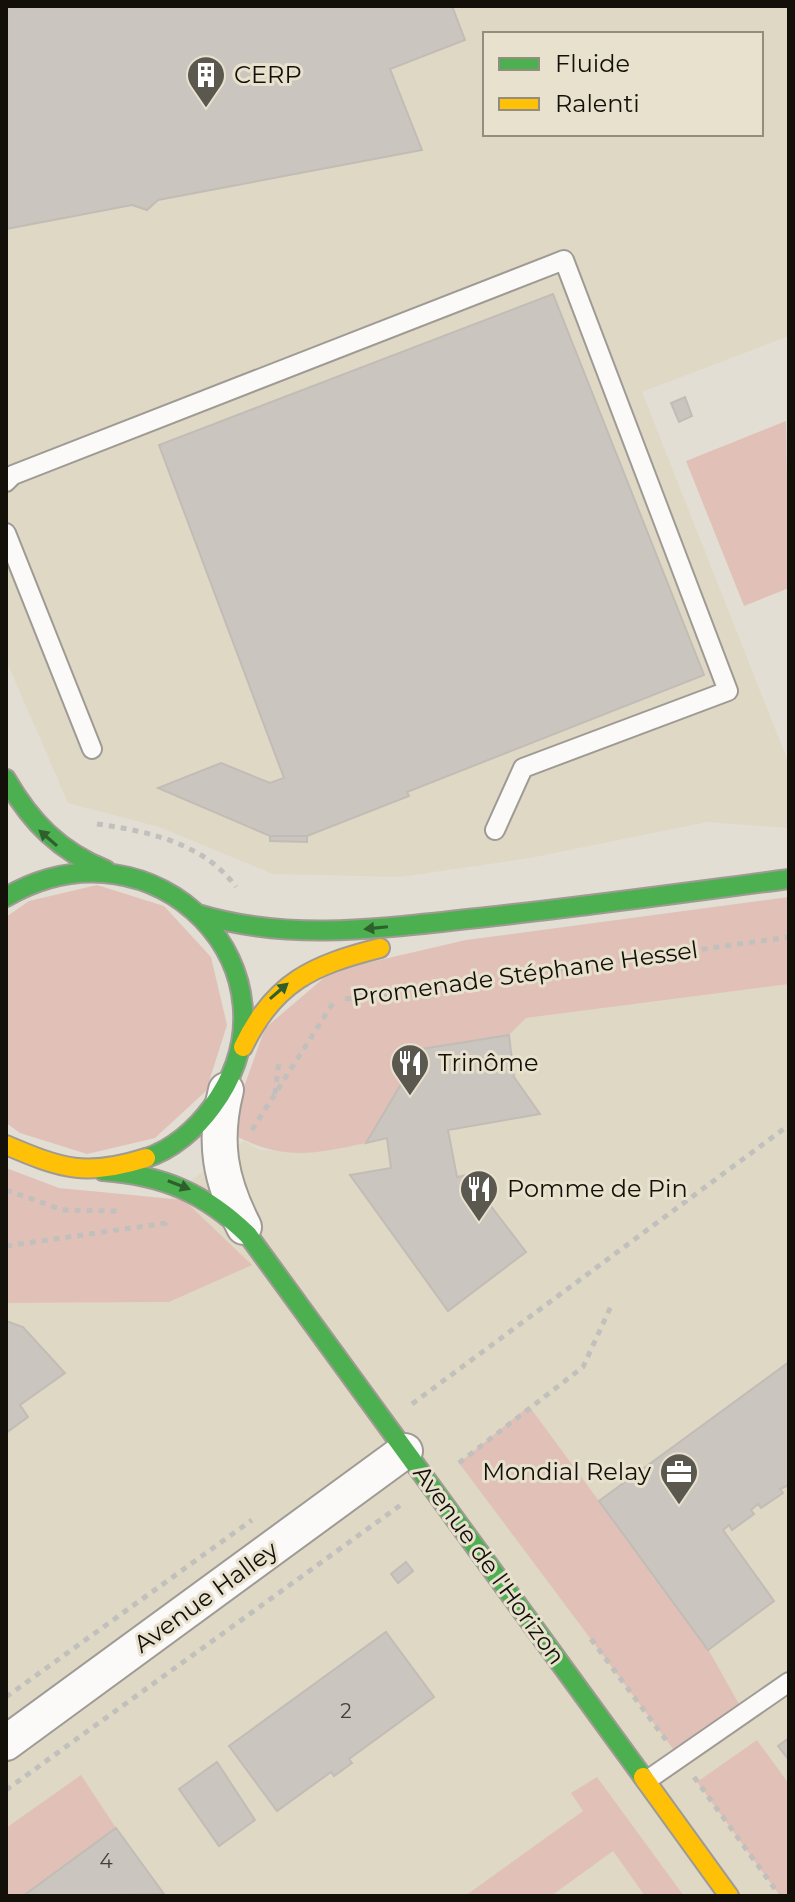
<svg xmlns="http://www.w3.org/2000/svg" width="795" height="1902" font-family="Montserrat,sans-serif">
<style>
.built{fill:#dfd8c5;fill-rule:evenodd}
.green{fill:#e1c1b7}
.building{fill:#cac5be;stroke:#c2bcb6;stroke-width:2}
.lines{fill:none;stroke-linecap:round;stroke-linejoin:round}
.lane-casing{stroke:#9f9b94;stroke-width:22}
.street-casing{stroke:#9f9b94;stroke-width:38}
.fast-casing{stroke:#9f9b94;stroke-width:22}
.slow-casing{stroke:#9f9b94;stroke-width:22}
.path{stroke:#c1c0bd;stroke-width:5;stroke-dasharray:6 6;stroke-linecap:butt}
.lane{stroke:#fbfaf9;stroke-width:18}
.street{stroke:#fbfaf9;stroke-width:34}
.fast{stroke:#4caf50;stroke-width:18}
.slow{stroke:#ffc107;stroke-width:18}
.oneway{fill:#2f602c}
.labels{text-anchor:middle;stroke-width:6;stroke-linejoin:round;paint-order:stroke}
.number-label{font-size:20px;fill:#423f38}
.poi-label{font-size:24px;fill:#121009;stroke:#e8e1ce;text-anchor:start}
.street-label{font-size:24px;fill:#121009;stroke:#e8e1ce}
</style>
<rect width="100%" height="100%" fill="#e2ded4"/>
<path class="built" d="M6,6H789V336L642,392L789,764V828L707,822L530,858L400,877L273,874L159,827L68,803L6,660ZM485,34H761V134H485Z
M789,984V1896H6V1303L169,1302L171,1196L244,1141L260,1150L313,1152L366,1143L422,1049L526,1018Z"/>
<path class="green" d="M786,421L789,588L744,606L686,461Z
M97,885L164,906L211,957L227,1025L206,1091L155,1138L87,1154L20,1133L6,1123V917L29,901Z
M789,897V984L526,1018L509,1035L422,1049L366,1143C310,1155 281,1161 228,1132L265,1028L332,971L466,940Z
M6,1168L59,1188L184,1200L252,1265L169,1302L6,1303Z
M529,1406L708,1649L744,1713L679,1757L459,1463Z
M757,1740L789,1784V1896H780L697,1782Z
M81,1775L116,1828L23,1896H6V1828Z
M597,1777L684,1896H645L613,1851L551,1896H465L583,1811L571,1793Z"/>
<path class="building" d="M6,6H452L465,40L390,69L422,150L158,200L147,210L132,205L6,229Z
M553,294L704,675L407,792L409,796L307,836H270L158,788L221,763L270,783L284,778L159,445Z
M685,397L692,416L679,422L671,403Z
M270,836H307V842L270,841Z
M509,1035L514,1077L540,1114L448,1130L457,1177L467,1175L526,1252L448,1311L350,1175L391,1168L387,1138L366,1143L422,1049Z
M6,1321L23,1327L65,1373L20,1405L28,1417L6,1433Z
M789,1362V1485L780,1489L783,1493L761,1508L758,1504L751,1510L754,1514L732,1530L729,1525L723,1530L774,1601L708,1650L599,1501Z
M406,1562L413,1571L398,1583L391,1574Z
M386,1632L434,1697L349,1759L352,1763L334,1776L331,1772L277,1811L229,1746Z
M789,1738V1760L778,1746Z
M217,1762L255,1820L219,1846L179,1789Z
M116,1828L164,1894L23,1896Z"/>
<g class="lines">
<defs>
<path id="lane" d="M6,482L13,475L564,260L728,691L523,768L495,830
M6,533L92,749
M646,1781L789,1682"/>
<path id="street" d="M226,1090C213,1142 220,1180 244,1227
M6,1743L405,1451"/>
<path id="fast" d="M6,779C31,822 59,851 106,870
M6,897C156,810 311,973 212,1107C196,1129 172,1150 146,1158
M198,914C294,943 390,927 487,917C588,906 689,892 789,879
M103,1171C162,1175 205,1193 248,1235L643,1777"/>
<path id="slow" d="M243,1047C274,982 313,965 380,948
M6,1145C62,1169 86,1177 146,1158
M643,1777L729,1896"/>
</defs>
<use href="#lane" class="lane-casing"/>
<use href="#street" class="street-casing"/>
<use href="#fast" class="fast-casing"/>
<use href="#slow" class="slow-casing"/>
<path class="path" d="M97,824C147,831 204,843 236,887
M345,999L789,937
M275,1094L279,1060
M252,1130L335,1000
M6,1190L63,1210L117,1211
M6,1246L166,1223V1217
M412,1404L789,1125
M459,1463L583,1367L612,1304
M591,1639L666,1740
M6,1697L252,1520
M694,1777L780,1896
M6,1790L402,1504"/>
<use href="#lane" class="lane"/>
<use href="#street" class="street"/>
<use href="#fast" class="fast"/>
<use href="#slow" class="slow"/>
</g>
<defs><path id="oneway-solid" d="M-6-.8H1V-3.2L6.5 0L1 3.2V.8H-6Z" transform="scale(2)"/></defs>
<g class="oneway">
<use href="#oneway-solid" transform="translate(48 838) rotate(-139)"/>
<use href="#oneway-solid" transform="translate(376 928) rotate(174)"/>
<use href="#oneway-solid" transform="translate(279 991) rotate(-41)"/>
<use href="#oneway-solid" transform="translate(179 1185) rotate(21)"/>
</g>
<defs>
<symbol id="building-pin" viewBox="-11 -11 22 30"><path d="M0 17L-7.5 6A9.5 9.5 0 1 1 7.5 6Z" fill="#5b5850" stroke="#e8e1ce"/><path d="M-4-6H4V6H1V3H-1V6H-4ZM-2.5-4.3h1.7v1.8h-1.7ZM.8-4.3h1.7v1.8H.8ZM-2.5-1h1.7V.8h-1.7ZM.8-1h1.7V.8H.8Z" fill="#fff"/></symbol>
<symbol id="restaurant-pin" viewBox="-11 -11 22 30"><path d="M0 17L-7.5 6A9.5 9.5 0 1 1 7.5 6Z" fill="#5b5850" stroke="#e8e1ce"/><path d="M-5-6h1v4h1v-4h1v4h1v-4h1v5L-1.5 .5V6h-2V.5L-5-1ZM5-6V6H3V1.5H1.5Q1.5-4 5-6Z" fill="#fff"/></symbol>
<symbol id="office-pin" viewBox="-11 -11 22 30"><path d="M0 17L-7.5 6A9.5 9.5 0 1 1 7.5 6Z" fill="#5b5850" stroke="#e8e1ce"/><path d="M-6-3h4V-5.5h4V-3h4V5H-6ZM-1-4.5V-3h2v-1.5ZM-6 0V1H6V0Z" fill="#fff"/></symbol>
</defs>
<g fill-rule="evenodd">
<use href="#building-pin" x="184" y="53" width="44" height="60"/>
<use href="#restaurant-pin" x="388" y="1041" width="44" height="60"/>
<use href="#restaurant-pin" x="457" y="1167" width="44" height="60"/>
<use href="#office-pin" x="657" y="1450" width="44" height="60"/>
</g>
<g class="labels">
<g class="number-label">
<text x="346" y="1718">2</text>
<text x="106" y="1868">4</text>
</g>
<g class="poi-label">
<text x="234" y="83">CERP</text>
<text x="438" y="1071">Trinôme</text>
<text x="507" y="1197">Pomme de Pin</text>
<text x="651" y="1480" text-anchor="end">Mondial Relay</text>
</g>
<g class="street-label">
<text transform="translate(525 974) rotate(-8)" y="8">Promenade Stéphane Hessel</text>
<text transform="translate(489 1565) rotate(54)" y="8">Avenue de l'Horizon</text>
<text transform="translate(206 1597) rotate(-36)" y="8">Avenue Halley</text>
</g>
</g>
<rect width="795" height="1902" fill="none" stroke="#121009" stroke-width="16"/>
<rect x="483" y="32" width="280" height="104" fill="#e8e1ce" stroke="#928d7f" stroke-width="2"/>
<rect x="499" y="58" width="40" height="12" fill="#4caf50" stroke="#928d7f" stroke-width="2"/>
<text x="555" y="72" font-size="24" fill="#121009">Fluide</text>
<rect x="499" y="98" width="40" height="12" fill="#ffc107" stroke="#928d7f" stroke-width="2"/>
<text x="555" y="112" font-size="24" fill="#121009">Ralenti</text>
</svg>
